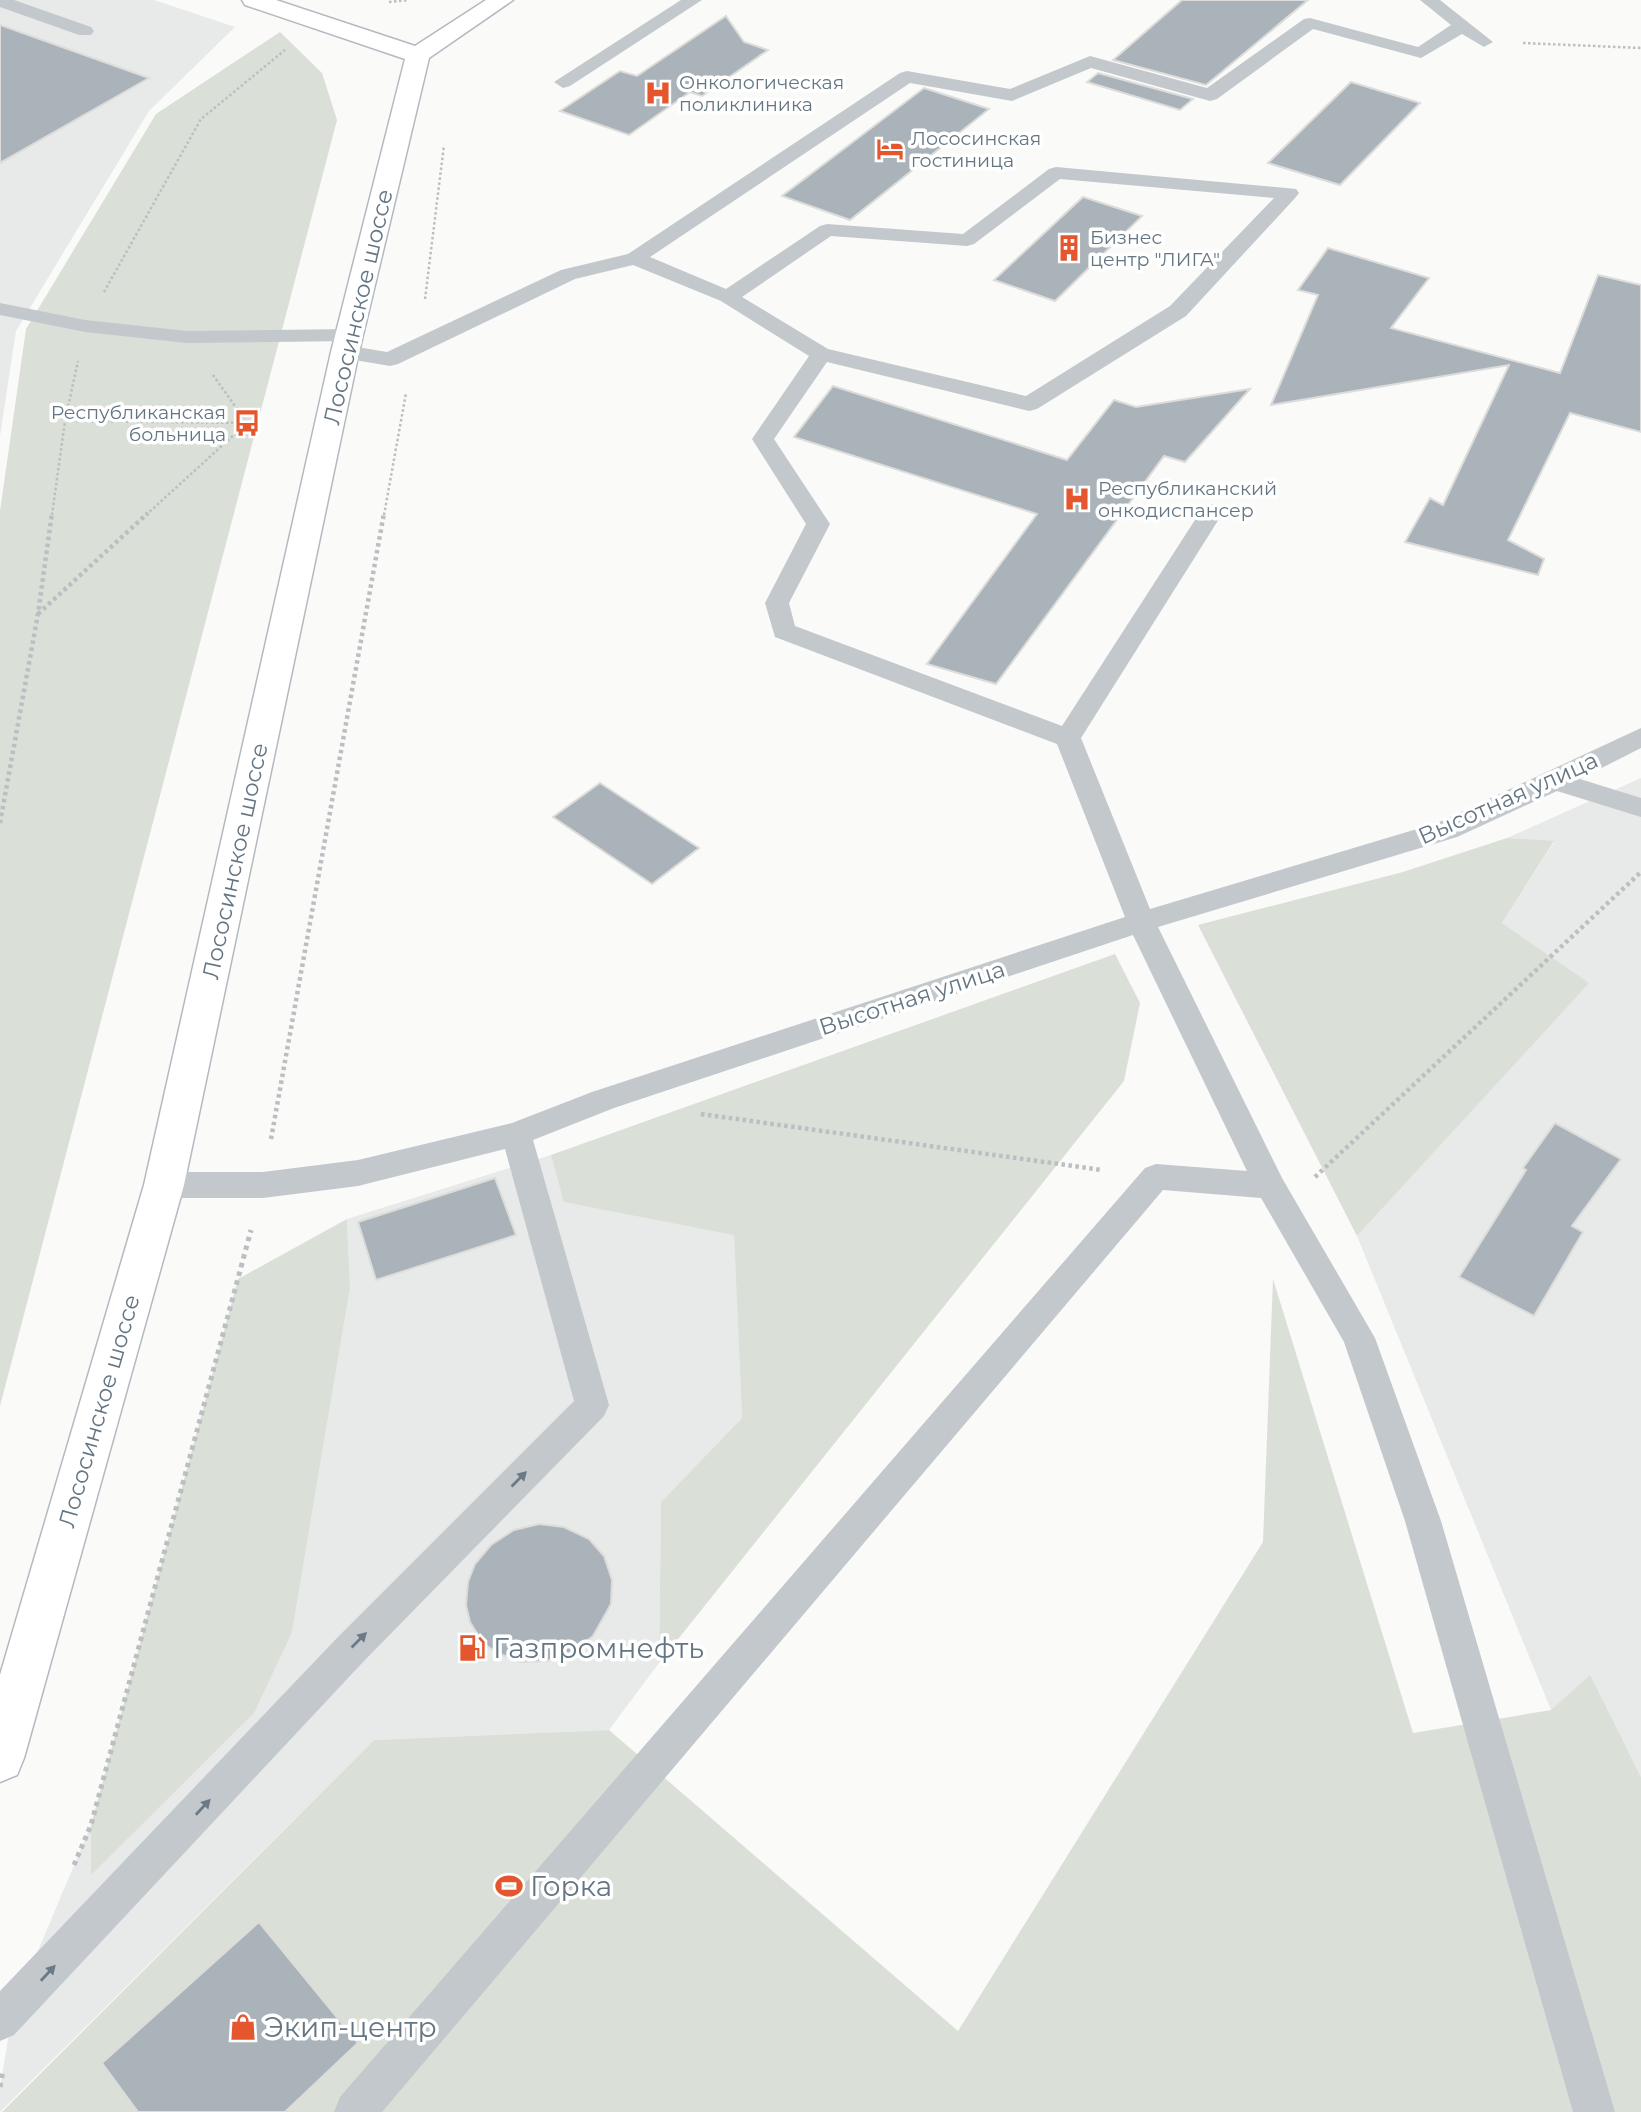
<svg xmlns="http://www.w3.org/2000/svg" width="1641" height="2112" font-family="Montserrat,sans-serif">
<style>
.built{fill:#e8e9e9}
.green{fill:#dadfd7}
.building{fill:#aab3b9;stroke:#dcdcda;stroke-width:2}
.lines{fill:none;stroke-linecap:round;stroke-linejoin:round}
.secondary-casing{stroke:#b3babf;stroke-width:3}
.path-far2{stroke:#bbbfc2;stroke-width:2.5;stroke-dasharray:2.5 2.5;stroke-linecap:butt}
.path-far1{stroke:#bbbfc2;stroke-width:4.5;stroke-dasharray:3.5 3.5;stroke-linecap:butt}
.path{stroke:#bbbfc2;stroke-width:5;stroke-dasharray:4.5 4.5;stroke-linecap:butt}
.service{fill:#c3c8cc;fill-rule:evenodd}
.secondary{fill:#fff;fill-rule:evenodd}
.oneway{fill:#6a7a87}
.labels{text-anchor:middle;stroke-width:7;stroke-linejoin:round;paint-order:stroke}
.far-poi-label{font-size:19px;fill:#657683;stroke:#fff;text-anchor:start}
.street-label{font-size:23px;fill:#657683;stroke:#fff}
.near-poi-label{font-size:28px;fill:#657683;stroke:#fff;text-anchor:start}
</style>
<rect width="100%" height="100%" fill="#fafaf8"/>
<path class="built" d="M0,0H154L235,27L149,111L16,331L0,436Z
M1641,778V1777L1590,1676L1551,1710L1357,1236L1588,983L1502,923L1554,842L1507,838Z
M551,1155L565,1202L734,1234L742,1418L661,1502L659,1663L609,1730L374,1740L0,2112V2087L13,2010L91,1825V1874L292,1632L350,1288L347,1219Z"/>
<path class="green" d="M280,32L322,73L337,120L0,1406V511L26,329L156,114Z
M1507,838L1554,841L1502,923L1589,983L1357,1236L1198,925L1403,872Z
M1115,954L1140,1003L1124,1081L659,1663L661,1502L742,1418L734,1235L564,1202L551,1155Z
M347,1219L350,1288L292,1632L254,1713L91,1875V1825L238,1279Z
M1273,1279L1413,1733L1551,1710L1590,1675L1641,1777V2112H2L374,1740L609,1730L958,2031L1263,1542Z"/>
<path class="building" d="M1182,0H1308L1206,85L1113,60Z
M726,16L744,42L768,50L702,96L690,92L629,135L560,111L620,71L637,76Z
M0,25L149,78L0,163Z
M1098,73L1193,99L1180,110L1087,82Z
M1351,82L1420,103L1340,185L1268,163Z
M924,88L989,109L850,220L782,196Z
M1083,197L1142,216L1055,301L994,280Z
M1328,248L1429,278L1391,328L1560,373L1598,275L1641,285V432L1570,413L1508,540L1544,559L1538,575L1405,542L1430,498L1443,505L1509,365L1271,405L1318,295L1298,290Z
M833,386L1067,460L1114,400L1136,407L1250,389L1185,462L1164,456L996,684L927,664L1037,514L794,437Z
M600,783L699,848L652,884L553,817Z
M1555,1123L1621,1159L1572,1226L1583,1232L1534,1316L1459,1277L1526,1170L1523,1168Z
M495,1178L516,1235L376,1280L358,1222Z
M539,1524L564,1527L589,1539L604,1556L612,1580L611,1604L593,1636L573,1652L547,1661L521,1662L497,1653L483,1643L470,1622L466,1605L468,1582L475,1564L491,1545L514,1530Z
M259,1922L358,2043L285,2112H138L102,2063Z"/>
<g class="lines">
<defs>
<path id="secondary" d="M242,0H276L415,46L486,0H513L429,58L359,352L184,1185L24,1758L17,1775L0,1782V1675L144,1185L331,352L405,59L245,5Z"/>
</defs>
<use href="#secondary" class="secondary-casing"/>
<path class="path-far2" d="M389,2L408,0
M1523,43L1641,48
M104,292L201,119L285,50
M425,299L444,145
M213,375L247,423
M66,421L246,423
M52,515L65,421L78,361
M146,515L247,423
M384,515L406,393"/>
<path class="path-far1" d="M38,614L148,513
M0,823L38,614L52,513
M701,1114L1102,1170
M271,1139L384,513
M1315,1177L1641,872"/>
<path class="path" d="M74,1865L91,1825L251,1230
M0,2087L3,2070"/>
<path class="service" d="M0,0H14L91,27L94,31L91,35H79L0,7Z
M681,0H702L570,86L563,88L554,82Z
M1420,0H1440L1493,42L1484,47L1462,34L1421,58L1313,29L1217,99L1210,101L1091,68L1012,101L910,83L650,257L726,289L820,226L827,224L963,234L1049,169L1056,167L1296,189L1299,193L1296,197L1186,316L1037,409L1029,411L827,362L774,439L830,524L789,603L795,626L1062,726L1204,506L1212,504L1220,506L1224,511L1081,738L1150,909L1437,823L1641,728V748L1580,779L1641,798V817L1557,791L1457,837L1158,927L1282,1178L1375,1338L1441,1521L1615,2112H1573L1405,1521L1344,1342L1261,1198L1163,1190L382,2112H334L340,2097L1145,1168L1156,1164L1247,1171L1133,935L614,1108L533,1140L609,1405L604,1416L363,1662L14,2035L0,2041V1991L337,1638L574,1401L505,1149L358,1186L263,1198H164L153,1194L148,1185L153,1176L164,1172H263L358,1160L512,1123L592,1092L1125,917L1057,744L775,637L765,603L806,524L752,439L809,356L721,301L633,265L575,279L398,364L390,366L337,357L334,352L337,347L345,345L387,352L561,270L628,254L900,73L907,71L1010,89L1090,56L1207,88L1304,19L1310,18L1418,47L1451,25ZM1060,179L1274,198L1170,306L1026,396L828,349L742,297L831,236L967,246L974,244Z
M0,303L85,320L187,331L349,329L357,330L360,335L357,340L349,341L187,343L85,332L0,315Z"/>
<use href="#secondary" class="secondary"/>
</g>
<defs><path id="oneway-solid" d="M-6-.8H1V-3.2L6.5 0L1 3.2V.8H-6Z" transform="scale(1.75)"/></defs>
<g class="oneway">
<use href="#oneway-solid" transform="translate(519 1479) rotate(-45)"/>
<use href="#oneway-solid" transform="translate(359 1640) rotate(-45)"/>
<use href="#oneway-solid" transform="translate(203 1807) rotate(-47)"/>
<use href="#oneway-solid" transform="translate(48 1973) rotate(-47)"/>
</g>
<defs>
<symbol id="hospital-bare" viewBox="-9 -9 18 18"><path d="M-5-5h3v3.5h4V-5h3V5h-3V1.5h-4V5h-3Z" fill="#e4572e" stroke="#fff" stroke-width="2.5" paint-order="stroke"/></symbol>
<symbol id="hotel-bare" viewBox="-9 -9 18 18"><path d="M-6-4.5h1.5V1H6V5H4.5V3h-9V5H-6ZM-4 0a1.8 1.8 0 1 1 3.6 0ZM.5 0V-2.5h3Q6-2.5 6 0Z" fill="#e4572e" stroke="#fff" stroke-width="2.5" paint-order="stroke"/></symbol>
<symbol id="building-bare" viewBox="-9 -9 18 18"><path d="M-4-6H4V6H1V3H-1V6H-4ZM-2.5-4.3h1.7v1.8h-1.7ZM.8-4.3h1.7v1.8H.8ZM-2.5-1h1.7V.8h-1.7ZM.8-1h1.7V.8H.8Z" fill="#e4572e" stroke="#fff" stroke-width="2.5" paint-order="stroke"/></symbol>
<symbol id="bus-bare" viewBox="-9 -9 18 18"><path d="M-5-6H5V4H4V6H2V4H-2V6H-4V4H-5ZM-3.5-4V0h7V-4ZM-3.5 1.2v1.5H-2V1.2ZM2 1.2v1.5H3.5V1.2Z" fill="#e4572e" stroke="#fff" stroke-width="2.5" paint-order="stroke"/></symbol>
<symbol id="fuel-bare" viewBox="-9 -9 18 18"><path d="M-5.5-6h7V0h2V4h1.3V-2.5L3-4.5l.8-.8L6-3V5H2.5V1h-1V6h-7ZM-4.2-4.7v3.2H.2V-4.7Z" fill="#e4572e" stroke="#fff" stroke-width="2.5" paint-order="stroke"/></symbol>
<symbol id="stadium-bare" viewBox="-9 -9 18 18"><path d="M0-5a6.5 5 0 1 0 0 10a6.5 5 0 1 0 0-10ZM-3.5-1.8h7v3.6h-7Z" fill="#e4572e" stroke="#fff" stroke-width="2.5" paint-order="stroke"/></symbol>
<symbol id="shop-bare" viewBox="-9 -9 18 18"><path d="M-5-2.5h2.3a2.7 3.5 0 0 1 5.4 0H5L5.5 6h-11ZM-1.5-2.5h3a1.5 2.3 0 0 0-3 0Z" fill="#e4572e" stroke="#fff" stroke-width="2.5" paint-order="stroke"/></symbol>
</defs>
<g fill-rule="evenodd">
<use href="#hospital-bare" x="639" y="74" width="38" height="38"/>
<use href="#hotel-bare" x="871" y="130" width="38" height="38"/>
<use href="#building-bare" x="1050" y="229" width="38" height="38"/>
<use href="#bus-bare" x="228" y="404" width="38" height="38"/>
<use href="#hospital-bare" x="1058" y="480" width="38" height="38"/>
<use href="#fuel-bare" x="453" y="1629" width="38" height="38"/>
<use href="#stadium-bare" x="490" y="1867" width="38" height="38"/>
<use href="#shop-bare" x="224" y="2008" width="38" height="38"/>
</g>
<g class="labels">
<g class="far-poi-label">
<text x="679" y="89">Онкологическая<tspan x="679" dy="22">поликлиника</tspan></text>
<text x="911" y="145">Лососинская<tspan x="911" dy="22">гостиница</tspan></text>
<text x="1090" y="244">Бизнес<tspan x="1090" dy="22">центр "ЛИГА"</tspan></text>
<text x="226" y="419" text-anchor="end">Республиканская<tspan x="226" dy="22">больница</tspan></text>
<text x="1098" y="495">Республиканский<tspan x="1098" dy="22">онкодиспансер</tspan></text>
</g>
<g class="street-label">
<text transform="translate(358 307) rotate(-77)" y="8">Лососинское шоссе</text>
<text transform="translate(1508 798) rotate(-24)" y="8">Высотная улица</text>
<text transform="translate(235 861) rotate(-78)" y="8">Лососинское шоссе</text>
<text transform="translate(912 998) rotate(-18)" y="8">Высотная улица</text>
<text transform="translate(99 1411) rotate(-74)" y="8">Лососинское шоссе</text>
</g>
<g class="near-poi-label">
<text x="493" y="1658">Газпромнефть</text>
<text x="530" y="1896">Горка</text>
<text x="264" y="2037">Экип-центр</text>
</g>
</g>
</svg>
